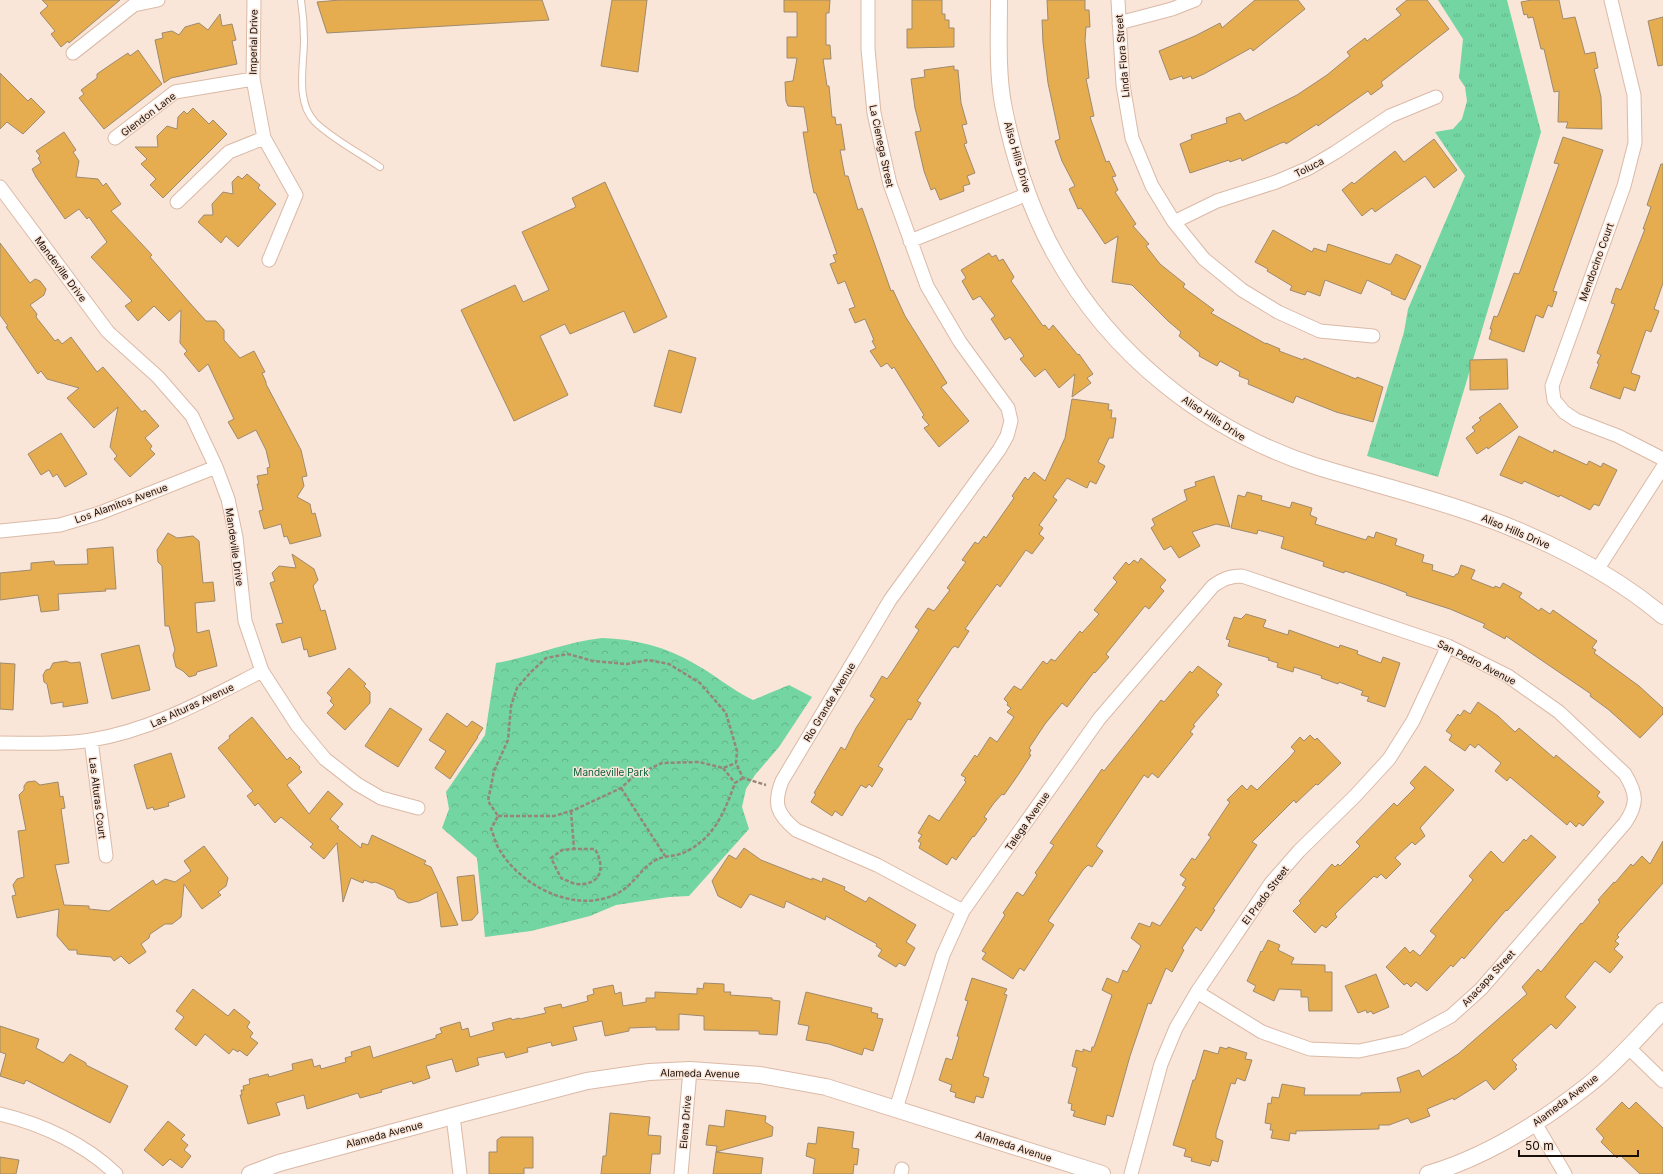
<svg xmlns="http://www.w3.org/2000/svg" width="1663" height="1174" font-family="Inter,sans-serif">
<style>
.grass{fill:url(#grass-tufts)}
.forest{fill:url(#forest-crowns)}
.building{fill:#e6ad50;stroke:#9e8a6d}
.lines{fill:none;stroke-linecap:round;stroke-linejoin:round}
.service-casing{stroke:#dbbaa6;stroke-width:8}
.minor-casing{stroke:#dbbaa6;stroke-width:15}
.tertiary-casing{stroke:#dbbaa6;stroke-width:18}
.path{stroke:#96857b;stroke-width:2.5;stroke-dasharray:4 2;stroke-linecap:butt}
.service{stroke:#fff;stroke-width:6}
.minor{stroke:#fff;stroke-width:13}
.tertiary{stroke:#fff;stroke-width:16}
.labels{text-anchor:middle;stroke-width:3;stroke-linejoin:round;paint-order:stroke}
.street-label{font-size:10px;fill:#1a0f08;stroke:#fae5d9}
.park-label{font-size:10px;fill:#085e3b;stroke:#fae5d9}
</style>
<defs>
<pattern id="grass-tufts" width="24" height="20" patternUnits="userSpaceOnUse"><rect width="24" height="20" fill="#73d5a2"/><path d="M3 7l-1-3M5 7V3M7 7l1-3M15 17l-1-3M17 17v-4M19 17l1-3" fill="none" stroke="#63b68a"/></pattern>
<pattern id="forest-crowns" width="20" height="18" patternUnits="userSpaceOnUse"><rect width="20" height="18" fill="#73d5a2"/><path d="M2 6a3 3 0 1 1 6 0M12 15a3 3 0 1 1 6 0" fill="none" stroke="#63b68a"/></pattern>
</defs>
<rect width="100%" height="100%" fill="#fae5d9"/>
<path class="grass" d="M1438,0H1507L1541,132L1438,477L1367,456L1404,332L1408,309L1465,176L1435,132L1453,129L1462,119L1467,101L1465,87L1459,78L1463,39Z"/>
<path class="forest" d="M602,638C635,639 667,647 695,664C715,675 732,690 753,700L789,685L812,697L779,747L755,775L746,789L742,807L749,829L689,896L669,897L616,905L590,916L531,931L485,937L477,858L442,828L449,809L446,792L485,735L496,663C532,657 565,642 602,638Z"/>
<path class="building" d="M42,0H120L69,43L68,41L61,47L51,34L55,31L40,13L48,6Z
M340,0H542L549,20L327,33L317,2Z
M612,0H647L638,72L601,66Z
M784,0H830L829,13H826V45H830L831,59H823L827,86H829L832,117H835L836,125L841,124L845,150H840L845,176H848L858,210L862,208L891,291L893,290L905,316L947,383L941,387L969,421L939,447L924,428L929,425L922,417L924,415L894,367L892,369L887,363L881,367L870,351L876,348L872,341L874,340L865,319L855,323L849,309L855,307L845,281L838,284L830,264L836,262L833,255L837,254L816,193H814L810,174L803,132H808L804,107L788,106L786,101L785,82L793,81L797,58H787V37H797V12H784Z
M912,0H942V14H945V20H949V28H954V47L907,48V29H912Z
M1047,0H1085V10H1089L1090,27H1086L1085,41L1089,78L1086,79L1094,116L1090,117L1106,162L1109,161L1116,176L1112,177L1118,190L1115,192L1136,224L1133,226L1149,244L1146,246L1160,264L1185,284L1183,287L1214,310L1211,313L1232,325L1266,344V343L1280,349L1279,351L1303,360L1304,358L1356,379L1357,377L1383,387L1373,422L1336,412L1296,396L1293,403L1248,384L1249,380L1239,376L1240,372L1220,361L1217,366L1199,356L1200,353L1179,336L1181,332L1168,321L1132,285L1112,282L1118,236L1105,244L1081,208L1078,209L1069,189L1075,186L1062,161L1055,141L1060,139L1048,83L1043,43L1042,20H1048Z
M1255,0H1298L1305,9L1253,51L1251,48L1204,74L1192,79L1191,76L1183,79L1182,76L1170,80L1159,51L1195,36L1220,23L1222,28Z
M1407,0H1427L1449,29L1381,82L1383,86L1371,95L1368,91L1318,126L1317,124L1286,144L1285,142L1281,143L1242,161L1241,158L1230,162L1229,160L1190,173L1180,144L1192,139L1191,135L1227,123L1226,118L1240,113L1245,121L1297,95L1327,75L1350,56L1347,52L1365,38L1367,41L1401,15L1396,9Z
M1532,0H1559L1563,19L1575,17L1585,54L1595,52L1598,68L1594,69L1601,97L1602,129L1566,128L1568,122H1558L1559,91L1554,92L1544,49H1541L1533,17L1528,18L1527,14L1524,15L1521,2Z
M220,14L222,26L232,24L236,40L232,41L237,64L171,78L164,83L155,40L163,38L162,33L172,31L179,35L185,27L199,23L208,30Z
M1663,17V65L1658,66L1648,21Z
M138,50L162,84L104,129L79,98L84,94L81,90L97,78V74L110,65L128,53L130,56Z
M954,66V70H958L961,103L967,124L962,125L967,143L964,144L975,173L967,176L970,184L963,186L964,191L940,200L935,188L931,190L924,171L915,132L921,131L915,108L911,79L925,77L924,70Z
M0,73L28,101L31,98L45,112L23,134L7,122L0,129Z
M193,108L209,124L213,120L227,134L163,198L150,185L156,179L141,164L147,159L135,147H158L157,136L167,126L177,129L178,117L184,111L187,114Z
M64,132L76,150L73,152L79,161L76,177L98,179L103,186L106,183L121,204L111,211L152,255L150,257L189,302L206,321H216L224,330V340L240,358L254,351L265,372L262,373L266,382V384L301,450L307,476L302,477L304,486L297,497L310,504L312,514L315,513L321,536L290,544L287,536L284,537L281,524L264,529L259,511L263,510L257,484H259L257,476L268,474L267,468L270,467L266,450L256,430L238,439L228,422L234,419L208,364L199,372L184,354L187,351L180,343L181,310L169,321L154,306L138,321L125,306L132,301L91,257L107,242L89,217L87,219L79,209L65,219L36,177L32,169L41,163L38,158L40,156L36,151Z
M1563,137L1603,150L1553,291L1557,292L1552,307L1548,305L1543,318L1536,315L1524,352L1489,339L1492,329H1490L1494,316L1497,317L1499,313L1514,273L1519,274L1559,164L1554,163Z
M1434,139L1457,170L1434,188L1425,176L1375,212L1372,208L1362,216L1342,190L1352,182L1354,184L1395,151L1404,162Z
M1661,164H1663V283L1654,309L1659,311L1651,332L1646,330L1631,373L1640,376L1635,391L1624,387L1620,399L1590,388L1599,364L1597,363L1601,355L1597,353L1615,304L1611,303L1616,288L1621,290L1645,229H1643L1651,207L1647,205Z
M247,174L260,185L258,188L276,204L238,247L226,236L221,243L198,222L204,215H213L212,204L223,192L233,194L232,182L238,176L242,179Z
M605,182L667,317L634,333L624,311L570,334L565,324L540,336L568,395L514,421L461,310L515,285L523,302L549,290L522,232L576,207L572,198Z
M1273,230L1312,252L1314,248L1326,252L1328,244L1388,264H1391L1396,254L1421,266L1405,300L1391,294L1392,292L1367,280L1361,294L1325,280L1320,296L1307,291L1305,295L1290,290L1292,286L1267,271L1268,269L1255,262Z
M0,243L30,283L35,279L40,281L46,289L44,295L30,305L37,314L36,317L55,341L58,339L62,344L71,337L97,372L103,367L142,412L145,410L159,426L145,438L152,446L150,449L155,454L130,477L114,459L117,456L110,447L118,407L94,428L67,398L79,388L47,379L41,371L38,374L6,327L8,326L0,315Z
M989,253L992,257L996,255L999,261L1003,259L1014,277L1011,281L1043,326L1045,325L1049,330L1053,325L1078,355L1079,354L1093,374L1087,378L1091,383L1072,397L1075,374L1059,388L1045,369L1035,377L1020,359L1024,356L1010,337L1005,340L991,319L995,316L980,296L973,300L962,281L966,278L961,270Z
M669,350L696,358L681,413L654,406Z
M1507,359L1508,389L1470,390V360Z
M1072,399L1109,404L1108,410H1112L1111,418H1116L1113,438H1109L1098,462L1105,466L1096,484L1090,481L1087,488L1067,478L1053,497L1057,500L1039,525L1043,528L1039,534L1044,538L1032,554L1026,550L1000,587L997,584L965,629L969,631L958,648L955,646L952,648L917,701L921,703L911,720L908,719L882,760L878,766L883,769L872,787L869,784L866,788L861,785L842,816L835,811L832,816L811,802L816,794L814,793L841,747L845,750L856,728L875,699L870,696L882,676L887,679L892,672L919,630L915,627L928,608L934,611L950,590L947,588L966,562L962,560L975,542L978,544L984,536L986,538L1014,498L1012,496L1025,477L1028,480L1034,472L1045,481L1065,438Z
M1500,403L1518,427L1488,449L1487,447L1477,454L1466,438L1475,431L1472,427L1481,420L1479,418Z
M61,433L87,474L65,487L57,474L53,477L49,470L41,475L28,454Z
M1519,436L1553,453L1554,450L1587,465L1589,461L1601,467L1603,463L1617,470L1599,506L1594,504L1590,510L1560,495L1559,497L1524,481L1522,484L1500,475Z
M1214,476L1230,527L1216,524L1192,532L1200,546L1179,558L1171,546L1164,550L1151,528L1155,525L1152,519L1187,500L1184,490L1196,486L1195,482Z
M1247,492L1262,496L1261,500L1290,508L1292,502L1312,508L1310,515L1317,518L1315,524L1366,540L1368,536L1374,538L1376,532L1397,539L1395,545L1424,555L1422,562L1433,565L1432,570L1454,577L1456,574H1458L1461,565L1475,570L1471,579L1494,588L1495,586L1500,588L1503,583L1522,593L1519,597L1539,611L1541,608L1550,614L1553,610L1597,641L1592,648L1596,650L1594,653L1639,686L1663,708V714L1640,738L1609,710L1590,696L1591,694L1506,636L1505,639L1483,627L1485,624L1450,609L1406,595L1407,593L1386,585L1345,571L1344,573L1323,566L1324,562L1281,548L1284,537L1258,530L1257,534L1231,528L1238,495L1245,497Z
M168,533L177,538L193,536L199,541L203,583L213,582L215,601L195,603L197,633L209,630L217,666L197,672L196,675L189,677L183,671L176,667L173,655L175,650L169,626H165L162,566L158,562L157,550Z
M113,547L116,589H105L106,591L58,594L59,610L41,612L38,595L0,600V573L31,570V563L54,561L55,565L88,564L87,549Z
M292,554L314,569L318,580L313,586L321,611L325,610L336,649L309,657L307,649L304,650L301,637L282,643L276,624L283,623L270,583L275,581L272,573L279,566L296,568Z
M1141,558L1166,580L1160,587L1164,591L1149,609L1145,606L1106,654L1109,657L1095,673L1094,672L1067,707L1062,703L1045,724L1029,748L1031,750L1029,754L1031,755L1018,775L1004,795L1002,794L994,803L984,817L987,819L974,837L973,836L956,860L952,857L947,865L919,848L921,843L918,841L922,835L918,833L929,815L939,821L966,782L964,780L966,778L961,775L975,755L977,757L990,737L997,742L1014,717L1007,712L1011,708L1007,705L1008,703L1004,699L1014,686L1021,690L1043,661L1047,664L1051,659L1055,661L1080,631L1082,633L1099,614L1094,610L1117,582L1113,578L1126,562L1129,565L1134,560L1138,563Z
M1246,614L1266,620L1263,627L1288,635L1289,630L1339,648L1340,645L1358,651L1357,654L1381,663L1383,657L1400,663L1385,707L1367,701L1369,697L1361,695L1363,691L1339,682L1338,684L1321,678L1322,676L1294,667L1293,672L1277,667L1278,663L1268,660L1269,658L1228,646L1230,640L1226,639L1234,617L1241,619Z
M139,645L150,690L112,699L101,654Z
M66,661L71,663L80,662L88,703L63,707V702L51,704L47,684L44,682L43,675L46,670L50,669L53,663Z
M0,663L15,664L13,710L0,709Z
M1198,666L1222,684L1216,692L1219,695L1193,725L1195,726L1190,732L1193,734L1158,778L1152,773L1148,778L1144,775L1096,846L1103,851L1092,867L1088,865L1083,870L1048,921L1054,925L1024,971L1020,968L1013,979L982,959L986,953L982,951L1005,915L1003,913L1017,892L1023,896L1037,875L1035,873L1054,845L1050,843L1102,769L1104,771L1161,700L1164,702L1190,671L1192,673Z
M349,668L366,684L364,686L370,692V703L345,730L327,713L334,705L330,701L332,698L327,693Z
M1478,702L1498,716L1515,732L1519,728L1554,758L1556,755L1600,792L1597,796L1604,802L1583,826L1579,823L1576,827L1570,821L1567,825L1510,777L1507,781L1495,771L1501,763L1478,744L1475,748L1470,744L1465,751L1449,740L1452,735L1446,731L1458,714L1460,716L1464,710L1470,714Z
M390,708L422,729L398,767L365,746Z
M447,713L467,727L472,721L483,728L477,737H478L450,779L435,768L446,751L429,740Z
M252,717L287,760L290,757L300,767L299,769L302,772L287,785L309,814L328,791L343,804L330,819L339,827L337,828L361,848L362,843L368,845L372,835L426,861L424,864L431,867L458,925L441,927L437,892L419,901L409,903L398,898L394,890L375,882L372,883L364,880L363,883L351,878L343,902L337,843L324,859L310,847L313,844L281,817L275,823L258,803L255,806L247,796L253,791L218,748L230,738L229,736Z
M1310,735L1315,740L1317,738L1341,763L1318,785L1316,784L1296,803L1294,800L1252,842L1257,845L1213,909L1215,910L1201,931L1196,927L1182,948L1184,950L1172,972L1166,968L1151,1004L1148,1003L1130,1056L1113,1117L1107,1115L1105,1125L1073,1116L1075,1111L1071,1110L1072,1104L1068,1103L1077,1068L1072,1066L1076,1050L1083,1052V1049L1091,1052L1092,1047H1094L1112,995L1102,990L1107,978L1118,983L1123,970L1127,972L1141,946L1131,938L1139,923L1150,927L1152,922L1160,926L1186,887L1182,885L1186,879L1180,875L1192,858L1195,860L1211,837L1208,835L1230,802L1227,800L1242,785L1247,790L1251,785L1257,790L1290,757L1295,751L1291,747L1300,737L1304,741Z
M171,753L185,797L168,803L169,806L154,810L153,807L147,809L134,765Z
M1425,766L1454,790L1420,828L1425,836L1415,845L1412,842L1395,858L1401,864L1386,879L1381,874L1377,878L1374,876L1335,914L1337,917L1326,928L1322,925L1315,933L1293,911L1301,903L1299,901L1332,864L1335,867L1338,864L1340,866L1360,846L1356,842L1394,803L1397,806L1415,788L1410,783Z
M35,781L40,785L58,782L60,797L63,796L65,808L61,809L69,863L55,865L64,905L89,906V909L109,911L153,880L156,885L165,879L175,882L191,871L184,861L204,846L228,878L226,886L218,892L221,895L202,909L184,884L181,917L172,924H165L150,934L149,938L141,944L146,952L129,964L121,956L114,961L111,957L77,954V950H69L57,936L59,909L17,918L12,896L16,895L13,885L17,879L24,877L18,831L26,830L19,795L24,790V786L27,782Z
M1531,835L1556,857L1507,911L1506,910L1464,959L1462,957L1453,967L1451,965L1427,991L1416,982L1411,987L1407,983L1404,985L1386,967L1405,947L1410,953L1413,950L1420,956L1436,936L1430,931L1473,880L1469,876L1491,851L1503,863L1524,839L1526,841Z
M1663,841V883L1617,935L1619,937L1615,941L1619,944L1614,949L1623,957L1610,973L1595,961L1565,997L1576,1007L1556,1029L1551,1024L1512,1060L1517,1065L1515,1067L1517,1069L1494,1090L1486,1080L1454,1100L1453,1098L1427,1109L1430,1116L1411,1123L1408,1118L1389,1125H1379V1129L1296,1131V1134L1290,1133L1289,1141L1271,1138L1273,1130H1270L1271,1124L1265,1123L1268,1103L1271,1104L1272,1097L1279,1098L1282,1084L1305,1088L1304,1095H1361V1093L1401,1092L1397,1078L1419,1070L1422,1077L1458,1054L1527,994L1522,987L1538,969L1541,972L1581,923L1582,924L1600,902L1598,900L1614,882L1615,883L1631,864L1633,866L1642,856L1650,864Z
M744,848L761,860L812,880V878L822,882L823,878L845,887L844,890L866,902L869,897L916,925L906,942L915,948L905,966L899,963L896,967L878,956L882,950L876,946L877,944L826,916L825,920L786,901L784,908L750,894L741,908L718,896L712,881L729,855L736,859Z
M474,875L478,913L472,920L462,921L457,877Z
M1268,940L1280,945L1278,950L1294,958L1291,964L1325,965V972H1332V1011H1309L1308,997H1301V990L1279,989L1274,1001L1253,991L1256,986L1247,981L1261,951L1262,952Z
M1376,974L1389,1007L1373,1014L1371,1011L1367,1013L1366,1010L1358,1013L1345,986Z
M972,978L1007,989L1004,994L1007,995L983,1076L989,1078L983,1098L976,1096L974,1103L955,1097L956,1093L950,1091L952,1085L939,1080L946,1058L952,1060L959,1037L957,1036L968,1001L965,1000Z
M704,983L724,984V992H731L730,995L772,998V1000L780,1001L777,1035L759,1034V1031L704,1030V1016L679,1014V1030H656V1027L629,1028V1031L605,1036L602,1021L573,1027L577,1040L552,1046L551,1042L527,1048L528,1052L506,1058L504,1052L477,1058L479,1065L456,1072L452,1059L426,1066L430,1078L413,1084L412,1081L381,1090L382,1092L360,1098L358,1093L307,1109L304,1095L276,1103L280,1115L248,1124L240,1095H242L241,1090H244L243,1086L250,1084L249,1079L268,1074L269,1077L293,1070L292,1064L312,1059L314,1067L320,1065L321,1069L346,1062L345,1058L352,1056L351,1052L370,1046L373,1058L436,1038V1035L442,1033L440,1028L460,1022L462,1030L468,1028L470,1037L494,1030L492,1023L511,1018L512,1020L519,1018L520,1019L546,1013L544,1008L561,1004L562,1008L588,1001L587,996L594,994L593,989L613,985L615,994L621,992L623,1006L646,1002V998H655V992L697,994V988L703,989Z
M193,989L228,1016L234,1009L250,1022L247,1027L253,1033L250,1037L258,1043L247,1056L239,1050L238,1052L233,1049L229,1054L205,1034L196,1046L175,1029L184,1017L176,1011Z
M806,992L872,1008L871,1012L878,1014L877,1018L883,1019L873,1051L864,1048L862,1055L829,1044L806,1040L809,1026L798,1024Z
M0,1026L39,1039L36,1048L63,1063L70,1054L86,1063V1065L128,1086L110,1123L26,1080L24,1084L0,1076L6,1054L0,1052Z
M1220,1047L1227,1049L1228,1047L1247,1053L1245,1059L1252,1060L1245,1081L1237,1078L1235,1084L1231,1083L1216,1133V1138L1223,1141L1218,1162L1212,1160L1210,1166L1191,1161L1192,1158L1184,1156L1186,1149L1173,1145L1193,1080H1195L1204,1050L1218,1054Z
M1622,1102L1629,1109L1636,1102L1663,1128V1174H1640L1620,1155L1617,1158L1601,1142L1604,1138L1596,1129Z
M726,1110L766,1116L765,1122L773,1127L772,1136L716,1152L717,1146L706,1145L709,1125L724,1127Z
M610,1113L650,1117L648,1135L661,1136L660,1154H652L650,1174H601L603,1156H606Z
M168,1121L185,1135L181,1139L188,1145L184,1150L191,1156L182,1168L170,1159L163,1166L144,1150Z
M818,1127L854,1132L852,1148L859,1149L857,1165L854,1164L853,1174H813L815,1159L806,1156L808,1143L816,1144Z
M501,1137H533V1168H524V1174H489V1152H497V1140Z
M716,1152L763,1158L761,1174H713Z
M0,1157L19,1160L16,1174H0Z"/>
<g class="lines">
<defs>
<path id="service" d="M301,0C303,13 304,27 304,40C304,66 295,101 315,122C331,138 361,154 380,167"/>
<path id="minor" d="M254,0L253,79L264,138L296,195L269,260
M868,0V49L874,113L890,184L927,286L960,342L1008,408L1011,421L1007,436L999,450L890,600L782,781C773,804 777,814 796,830L877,865L963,911
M1118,0L1123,85L1132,138L1152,186L1174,222L1204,259L1242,290L1278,312L1320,331L1373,336
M1611,0L1634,95L1635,143L1624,186L1552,386L1554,400L1564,412L1576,420L1618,436L1663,459
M1119,23L1172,9L1195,0
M73,53L134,5L158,0
M115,138L175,92L253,79
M0,187L108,332L158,377L192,416L216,467L228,499L236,537L245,621L262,671L297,725L325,759L357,784L381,798L418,808
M177,202L229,152L264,138
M1174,222L1217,201L1276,182L1309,168L1336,152L1390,116L1436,97
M910,241L1028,194
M0,531L60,525L100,513L216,467
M1597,570L1663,467
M91,740L106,856
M0,743C30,743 61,745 91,740C153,730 207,699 262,671
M1628,1047L1663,1081
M896,1109L943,955L963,911L1099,719L1213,586C1223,579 1230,576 1242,576L1448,646L1508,676L1559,712L1625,774C1637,794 1638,804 1625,823L1481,989L1451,1016L1405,1041L1359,1051L1310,1049L1262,1032L1197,992
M0,1114C42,1124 85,1144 116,1174
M453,1116L460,1174
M1535,1123L1565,1174
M681,1174L690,1070
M901,1174L902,1169
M1131,1174L1161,1064L1176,1028L1197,992L1271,883L1299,851L1355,796L1389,759L1413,721L1448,646"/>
<path id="tertiary" d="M999,0C999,34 997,70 1003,104C1013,155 1030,209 1055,254C1111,355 1205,430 1315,466C1367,482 1420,495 1472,513C1537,535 1610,571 1663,616
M250,1174L279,1163L453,1116L587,1081L649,1072L690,1070L760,1075L826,1087L1102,1174
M1428,1174C1486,1157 1540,1123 1587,1086C1615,1064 1639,1036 1663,1011"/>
</defs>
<use href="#service" class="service-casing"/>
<use href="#minor" class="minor-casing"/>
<use href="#tertiary" class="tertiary-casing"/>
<path class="path" d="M723,768L735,783
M743,778L735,783C724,813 714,839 683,853C674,857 664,855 654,861C641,869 632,886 618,893C577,915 521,887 499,849C495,843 494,835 491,829L498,816L488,801L494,771L508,740L511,706L517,688L531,672L546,658L568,654L593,661L627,664L648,660L669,664L700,683L726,713L737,751L736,763L743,778L766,785
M621,788L665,856
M571,811L574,849H595C606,868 601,886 576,884C571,883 566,880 561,878L551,858L562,850L574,849
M498,816H554L574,810L621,788L634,776L662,763L699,762L723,768L736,763"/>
<use href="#service" class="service"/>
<use href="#minor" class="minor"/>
<use href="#tertiary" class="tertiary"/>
</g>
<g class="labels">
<g class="street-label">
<text transform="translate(253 42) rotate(-89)" y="4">Imperial Drive</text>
<text transform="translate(1122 56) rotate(-95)" y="4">Linda Flora Street</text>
<text transform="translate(148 114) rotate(-37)" y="4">Glendon Lane</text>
<text transform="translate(882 146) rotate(78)" y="4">La Cienega Street</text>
<text transform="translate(1018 157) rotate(74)" y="4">Aliso Hills Drive</text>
<text transform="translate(1309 167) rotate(-27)" y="4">Toluca</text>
<text transform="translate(1596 262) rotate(-70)" y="4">Mendocino Court</text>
<text transform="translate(61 269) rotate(53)" y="4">Mandeville Drive</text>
<text transform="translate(1214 418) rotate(33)" y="4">Aliso Hills Drive</text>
<text transform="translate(121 503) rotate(-20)" y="4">Los Alamitos Avenue</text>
<text transform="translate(1516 531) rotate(23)" y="4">Aliso Hills Drive</text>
<text transform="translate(235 547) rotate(82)" y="4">Mandeville Drive</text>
<text transform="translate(1477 662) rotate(27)" y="4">San Pedro Avenue</text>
<text transform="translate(829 702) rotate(-59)" y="4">Rio Grande Avenue</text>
<text transform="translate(192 705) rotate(-25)" y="4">Las Alturas Avenue</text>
<text transform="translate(98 798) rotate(83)" y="4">Las Alturas Court</text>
<text transform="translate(1027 821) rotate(-55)" y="4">Talega Avenue</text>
<text transform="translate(1265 895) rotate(-53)" y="4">El Prado Street</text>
<text transform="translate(1488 978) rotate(-47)" y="4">Anacapa Street</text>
<text transform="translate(700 1073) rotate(1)" y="4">Alameda Avenue</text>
<text transform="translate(1565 1100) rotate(-37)" y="4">Alameda Avenue</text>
<text transform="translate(685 1122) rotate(-85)" y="4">Elena Drive</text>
<text transform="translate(384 1134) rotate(-15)" y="4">Alameda Avenue</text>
<text transform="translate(1014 1146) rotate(18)" y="4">Alameda Avenue</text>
</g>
<g class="park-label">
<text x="611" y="776">Mandeville Park</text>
</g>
</g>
<path d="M1519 1150v6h119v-6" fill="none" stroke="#1a0f08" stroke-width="2"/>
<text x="1525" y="1150" font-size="12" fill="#1a0f08" stroke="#fae5d9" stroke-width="3" paint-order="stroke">50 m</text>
</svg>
